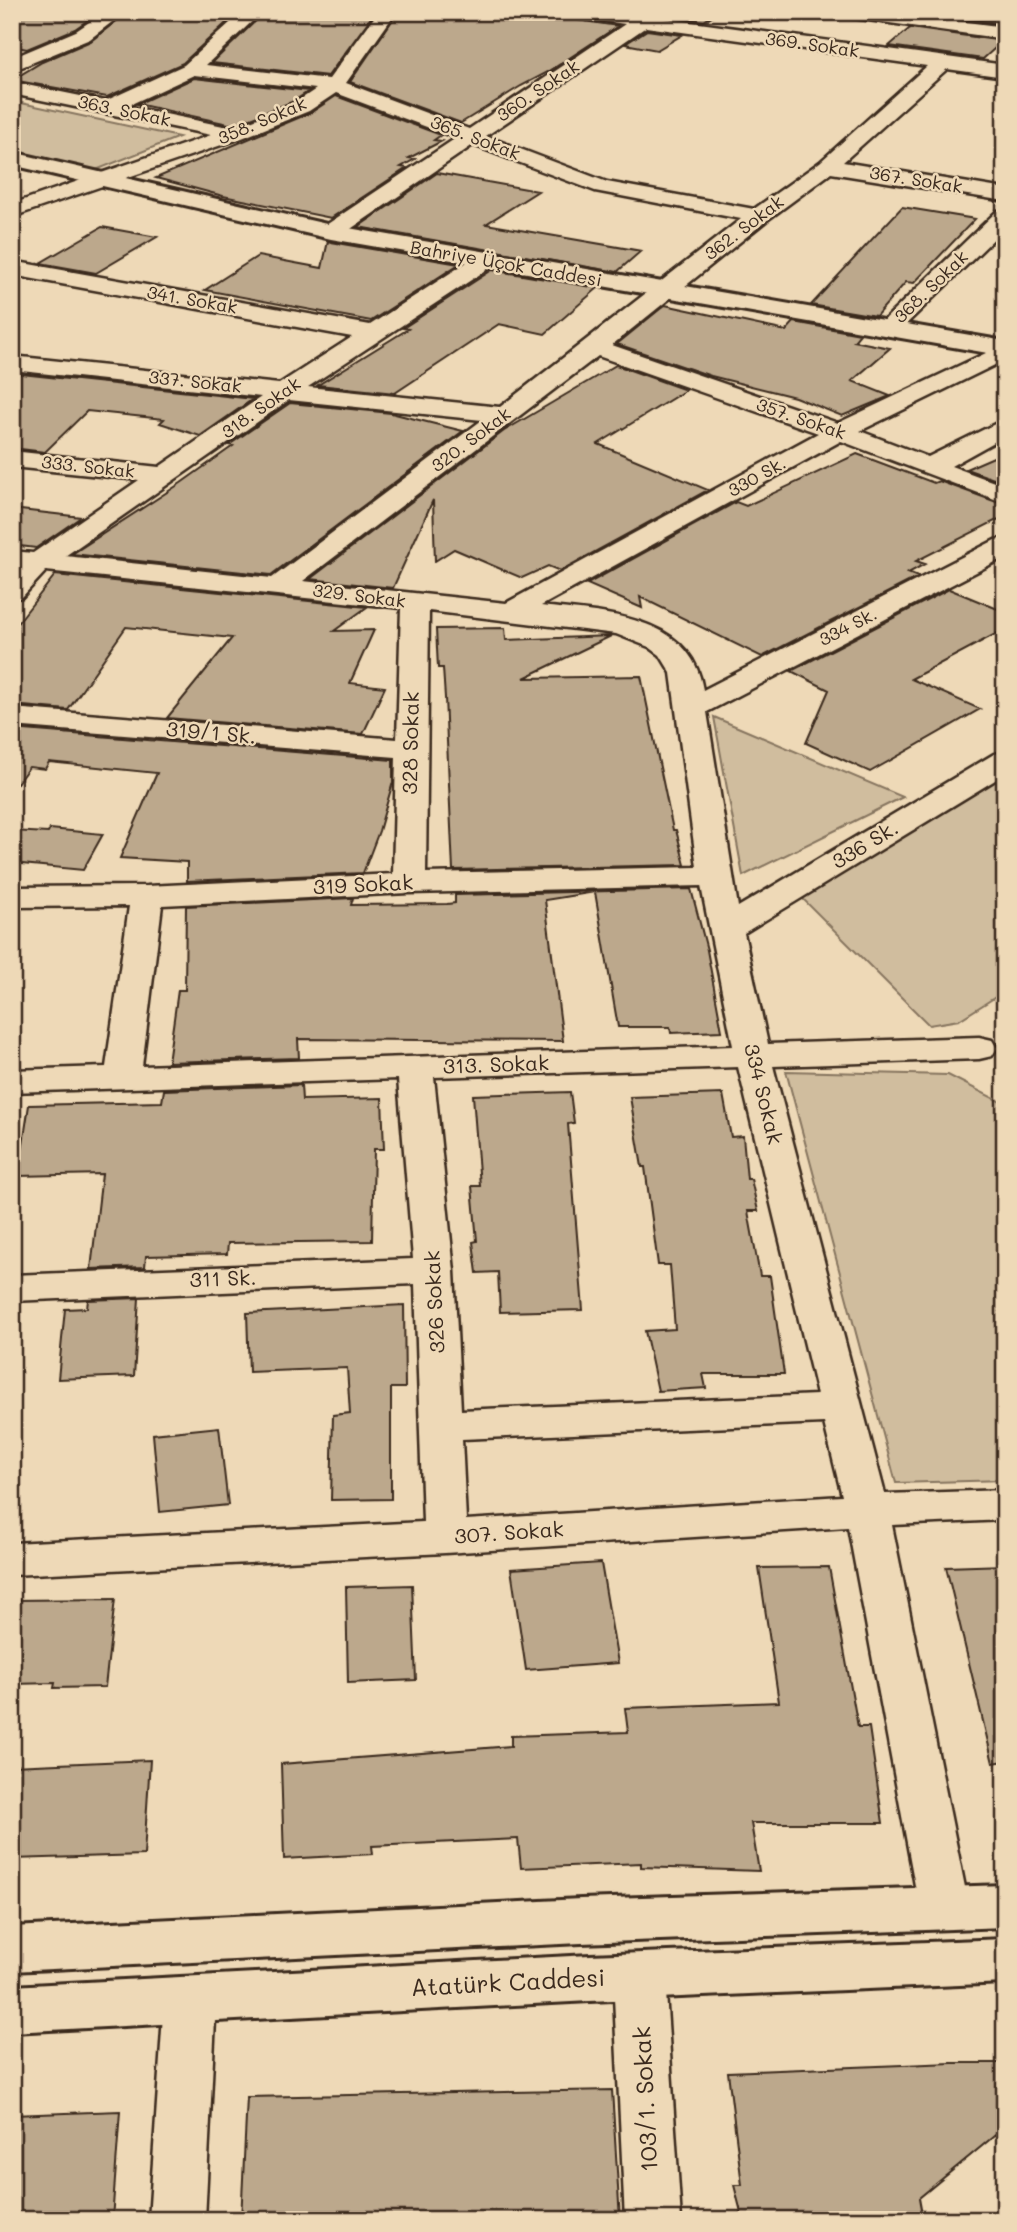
<svg xmlns="http://www.w3.org/2000/svg" width="1017" height="2232" font-family="Mali,sans-serif">
<style>
.green{fill:#d0bd9e;stroke:#86745e;stroke-width:2}
.building{fill:#bca88c;stroke:#3b2a1e;stroke-width:2}
.lines{fill:none;stroke-linecap:round;stroke-linejoin:round}
.minor-casing{stroke:#3b2a1e;stroke-width:5}
.tertiary-casing{stroke:#3b2a1e;stroke-width:6}
.secondary-casing{stroke:#3b2a1e;stroke-width:6}
.minor{fill:#eed9b7;fill-rule:evenodd}
.tertiary{fill:#eed9b7;fill-rule:evenodd}
.secondary{fill:#eed9b7;fill-rule:evenodd}
.labels{text-anchor:middle;stroke-width:5;stroke-linejoin:round;paint-order:stroke}
.far-street-label{font-size:18px;fill:#3b2a1e;stroke:#eed9b7}
.street-label{font-size:21px;fill:#3b2a1e;stroke:#eed9b7}
.near-street-label{font-size:24px;fill:#3b2a1e;stroke:#eed9b7}
</style>
<rect width="100%" height="100%" fill="#eed9b7"/>
<filter id="ink" filterUnits="userSpaceOnUse"><feTurbulence type="fractalNoise" baseFrequency=".0143" numOctaves="2"/><feDisplacementMap in="SourceGraphic" scale="14" xChannelSelector="R" yChannelSelector="G"/><feConvolveMatrix kernelMatrix="1 2 1 2 8 2 1 2 1" color-interpolation-filters="sRGB"/></filter>
<g filter="url(#ink)">
<path class="green" d="M12,101L179,137L96,170L12,151Z
M714,717L903,797L743,876Z
M992,776L1005,781V991L959,1020L929,1025L800,896Z
M786,1071L948,1075L1005,1104V1480L896,1483Z"/>
<path class="building" d="M28,12H99L75,29L27,49L12,46V14Z
M128,12H238L183,63L107,97L12,80L42,62L91,41Z
M265,12H375L328,76L212,63Z
M398,12H565L577,20L618,26L548,72L521,86L461,123L350,82Z
M640,12H718L704,21Z
M929,12H1005V24L927,14Z
M910,28L1003,41L983,59L889,46Z
M647,30L682,35L657,50L625,44Z
M194,78L309,91L294,101L233,125L137,104Z
M336,96L441,135L434,140L442,141L409,158L415,159L401,167L407,168L331,218L223,196L156,178L310,113Z
M437,173L538,191L486,224L641,251L617,272L358,227Z
M902,207L975,219L914,283L906,282L876,316L811,305Z
M102,227L157,237L96,273L40,263Z
M328,241L331,242L459,264L371,321L205,290L258,256L322,268Z
M492,270L598,288L545,334L499,324L395,393L318,385L408,329L403,328Z
M665,305L786,331L794,322L860,334L854,341L890,348L852,381L890,396L842,416L795,397L711,376L617,344Z
M616,365L686,390L598,444L708,490L560,571L548,566L522,578L454,549L435,561L433,500L393,588L310,579L504,431Z
M12,373L217,395L253,399L200,436L160,423L164,419L87,411L45,452L12,448Z
M290,403L391,413L463,431L271,575L72,554L181,483L233,446L229,445Z
M1005,452V483L966,469Z
M857,454L934,483L939,481L1005,505V516L916,561L925,564L908,573L918,577L762,657L640,597L642,608L587,584L736,502L746,506Z
M12,509L81,517L36,548L12,545Z
M55,575L367,607L334,631L374,630L350,683L385,687L363,734L167,718L232,638L126,627L68,710L12,705V630Z
M949,589L1005,612V629L911,679L980,709L870,772L806,743L829,690L791,671Z
M505,628L506,640L611,636L524,678L641,676L673,830H676L685,865L453,870L445,698L443,668H438L436,629Z
M12,729L393,760V782L379,831L363,873L187,881V862L120,858L157,773L49,762L45,769L29,767L12,790Z
M50,829L103,834L83,870L12,863V831L48,833Z
M691,889L707,950L722,1031L671,1033L670,1027H618L595,892L545,900L563,1041L298,1039L299,1058L168,1062L178,990H185L186,906L353,898L351,905L447,904L455,903V895Z
M301,1085L302,1100L382,1098L384,1149H374L372,1241L228,1243L227,1254L146,1256L145,1267L91,1269L102,1174L18,1176L29,1105L162,1102L164,1090Z
M570,1092L574,1123L568,1124L583,1310L500,1312L498,1272L477,1273L473,1242L477,1241L472,1186H480L473,1095Z
M723,1094L731,1137L743,1136L747,1179H751L758,1211H748L760,1276H770L784,1374H703L706,1388L658,1391L645,1331L675,1329L670,1265H658L645,1167H642L630,1097Z
M139,1298L134,1376L58,1379L65,1309L87,1308L88,1300Z
M404,1305L405,1388H391V1499L331,1500L333,1415L350,1413L347,1368L249,1372L247,1313Z
M219,1427L228,1505L160,1512L153,1434Z
M601,1563L618,1663L526,1670L511,1569Z
M1005,1565V1761L993,1763L946,1567Z
M829,1567L858,1727H869L883,1823H751L759,1871L641,1867V1863L521,1868L518,1839L372,1846L373,1854L284,1859L281,1764L511,1746V1736L628,1732L625,1708L779,1702L759,1568Z
M412,1585L416,1680L348,1683L346,1587Z
M115,1599L105,1687L54,1688L55,1683L12,1684V1600Z
M150,1760L144,1855L12,1859V1766Z
M952,2063H1005V2127L919,2198L923,2220H743L734,2185H742L728,2072Z
M612,2090L620,2220H241L247,2097Z
M120,2111L112,2220H12V2115Z"/>
<g class="lines">
<defs>
<path id="minor" d="M104,12H125L90,39L12,71V58L76,31Z
M242,12H262L206,65L329,79L378,12H396L346,83L469,129L625,24L577,17L568,12H619L1005,65V77L947,69L843,162L1005,189V201L831,173L766,221L612,345L838,423L1005,344V360L860,431L928,457L1005,419V436L951,466L1005,486V503L841,441L541,606C602,613 692,614 703,690L995,540L1005,538V557L707,712L738,907L994,754L1005,752V774L744,933L768,1044L979,1037L992,1040L997,1048L992,1056L979,1059L773,1066L885,1494L1005,1490V1520L892,1525L969,1907L962,1922L944,1928L926,1922L919,1907L848,1527L445,1553L12,1575V1543L423,1522L415,1284L12,1301V1275L413,1259L398,1079L12,1092V1070L106,1067L129,906L12,907V887L147,886L393,874L396,757L12,726V708L397,739L401,608L46,571L22,597L12,599V574L18,568L12,567V551L33,553L139,480L12,467V451L159,467L261,397L12,370V356L279,384L352,337L12,275V261L370,325L478,255H494L497,260L494,265L308,387L500,407L741,219L595,191L473,145L339,237H323L320,232L323,227L456,138L336,93L309,111L242,138L12,217V204L211,135L12,94V82L105,101L184,65ZM646,27L927,66L820,162L754,209L607,182L486,136ZM194,75L316,89L295,103L233,128L127,106ZM598,356L818,433L506,603L303,581ZM289,400L482,420L272,578L65,556ZM429,611L616,634L649,647L660,655L671,673L697,867L426,873ZM701,886L733,1046L142,1066L162,905L409,893ZM738,1067L817,1395L461,1410L454,1271L434,1077ZM824,1423L842,1496L466,1520L462,1439Z
M837,12H889L1005,27V39L846,17Z
M1005,210V228L896,334H880L876,329L880,324L997,211Z
M639,1956L657,1962L665,1977L681,2220H625L613,1977L621,1962Z
M190,1978L208,1985L216,2000L205,2220H149L164,2000L172,1985Z"/>
<path id="tertiary" d="M12,152L331,225L1005,341V356L331,239L12,165Z"/>
<path id="secondary" d="M1005,1885V1927L581,1943L12,1971V1927L581,1899Z
M1005,1939V1983L590,2001L12,2032V1986L590,1955Z"/>
</defs>
<use href="#minor" class="minor-casing"/>
<use href="#tertiary" class="tertiary-casing"/>
<use href="#secondary" class="secondary-casing"/>
<use href="#minor" class="minor"/>
<use href="#tertiary" class="tertiary"/>
<use href="#secondary" class="secondary"/>
</g>
</g>
<g class="labels">
<g class="far-street-label">
<text transform="translate(812 45) rotate(8)" y="6">369. Sokak</text>
<text transform="translate(538 91) rotate(-34)" y="6">360. Sokak</text>
<text transform="translate(124 111) rotate(12)" y="6">363. Sokak</text>
<text transform="translate(262 121) rotate(-23)" y="6">358. Sokak</text>
<text transform="translate(475 138) rotate(21)" y="6">365. Sokak</text>
<text transform="translate(916 180) rotate(9)" y="6">367. Sokak</text>
<text transform="translate(744 228) rotate(-37)" y="6">362. Sokak</text>
<text transform="translate(506 264) rotate(10)" y="6">Bahriye Üçok Caddesi</text>
<text transform="translate(931 287) rotate(-44)" y="6">368. Sokak</text>
<text transform="translate(192 300) rotate(10)" y="6">341. Sokak</text>
<text transform="translate(195 382) rotate(6)" y="6">337. Sokak</text>
<text transform="translate(261 408) rotate(-35)" y="6">318. Sokak</text>
<text transform="translate(801 419) rotate(19)" y="6">357. Sokak</text>
<text transform="translate(471 440) rotate(-37)" y="6">320. Sokak</text>
<text transform="translate(88 467) rotate(6)" y="6">333. Sokak</text>
<text transform="translate(757 477) rotate(-29)" y="6">330 Sk.</text>
<text transform="translate(359 596) rotate(7)" y="6">329. Sokak</text>
<text transform="translate(848 627) rotate(-27)" y="6">334 Sk.</text>
</g>
<g class="street-label">
<text transform="translate(211 733) rotate(5)" y="7">319/1 Sk.</text>
<text transform="translate(411 743) rotate(-89)" y="7">328 Sokak</text>
<text transform="translate(865 845) rotate(-31)" y="7">336 Sk.</text>
<text transform="translate(363 885) rotate(-3)" y="7">319 Sokak</text>
<text transform="translate(496 1065) rotate(-2)" y="7">313. Sokak</text>
<text transform="translate(763 1094) rotate(76)" y="7">334 Sokak</text>
<text transform="translate(223 1279) rotate(-2)" y="7">311 Sk.</text>
<text transform="translate(435 1302) rotate(-93)" y="7">326 Sokak</text>
<text transform="translate(509 1533) rotate(-4)" y="7">307. Sokak</text>
</g>
<g class="near-street-label">
<text transform="translate(508 1983) rotate(-3)" y="8">Atatürk Caddesi</text>
<text transform="translate(646 2099) rotate(-93)" y="8">103/1. Sokak</text>
</g>
</g>
<rect width="1017" height="2232" fill="none" stroke="#eed9b7" stroke-width="42"/>
<rect x="21" y="21" width="975" height="2190" fill="none" stroke="#3b2a1e" stroke-width="2.5" filter="url(#ink)"/>
</svg>
